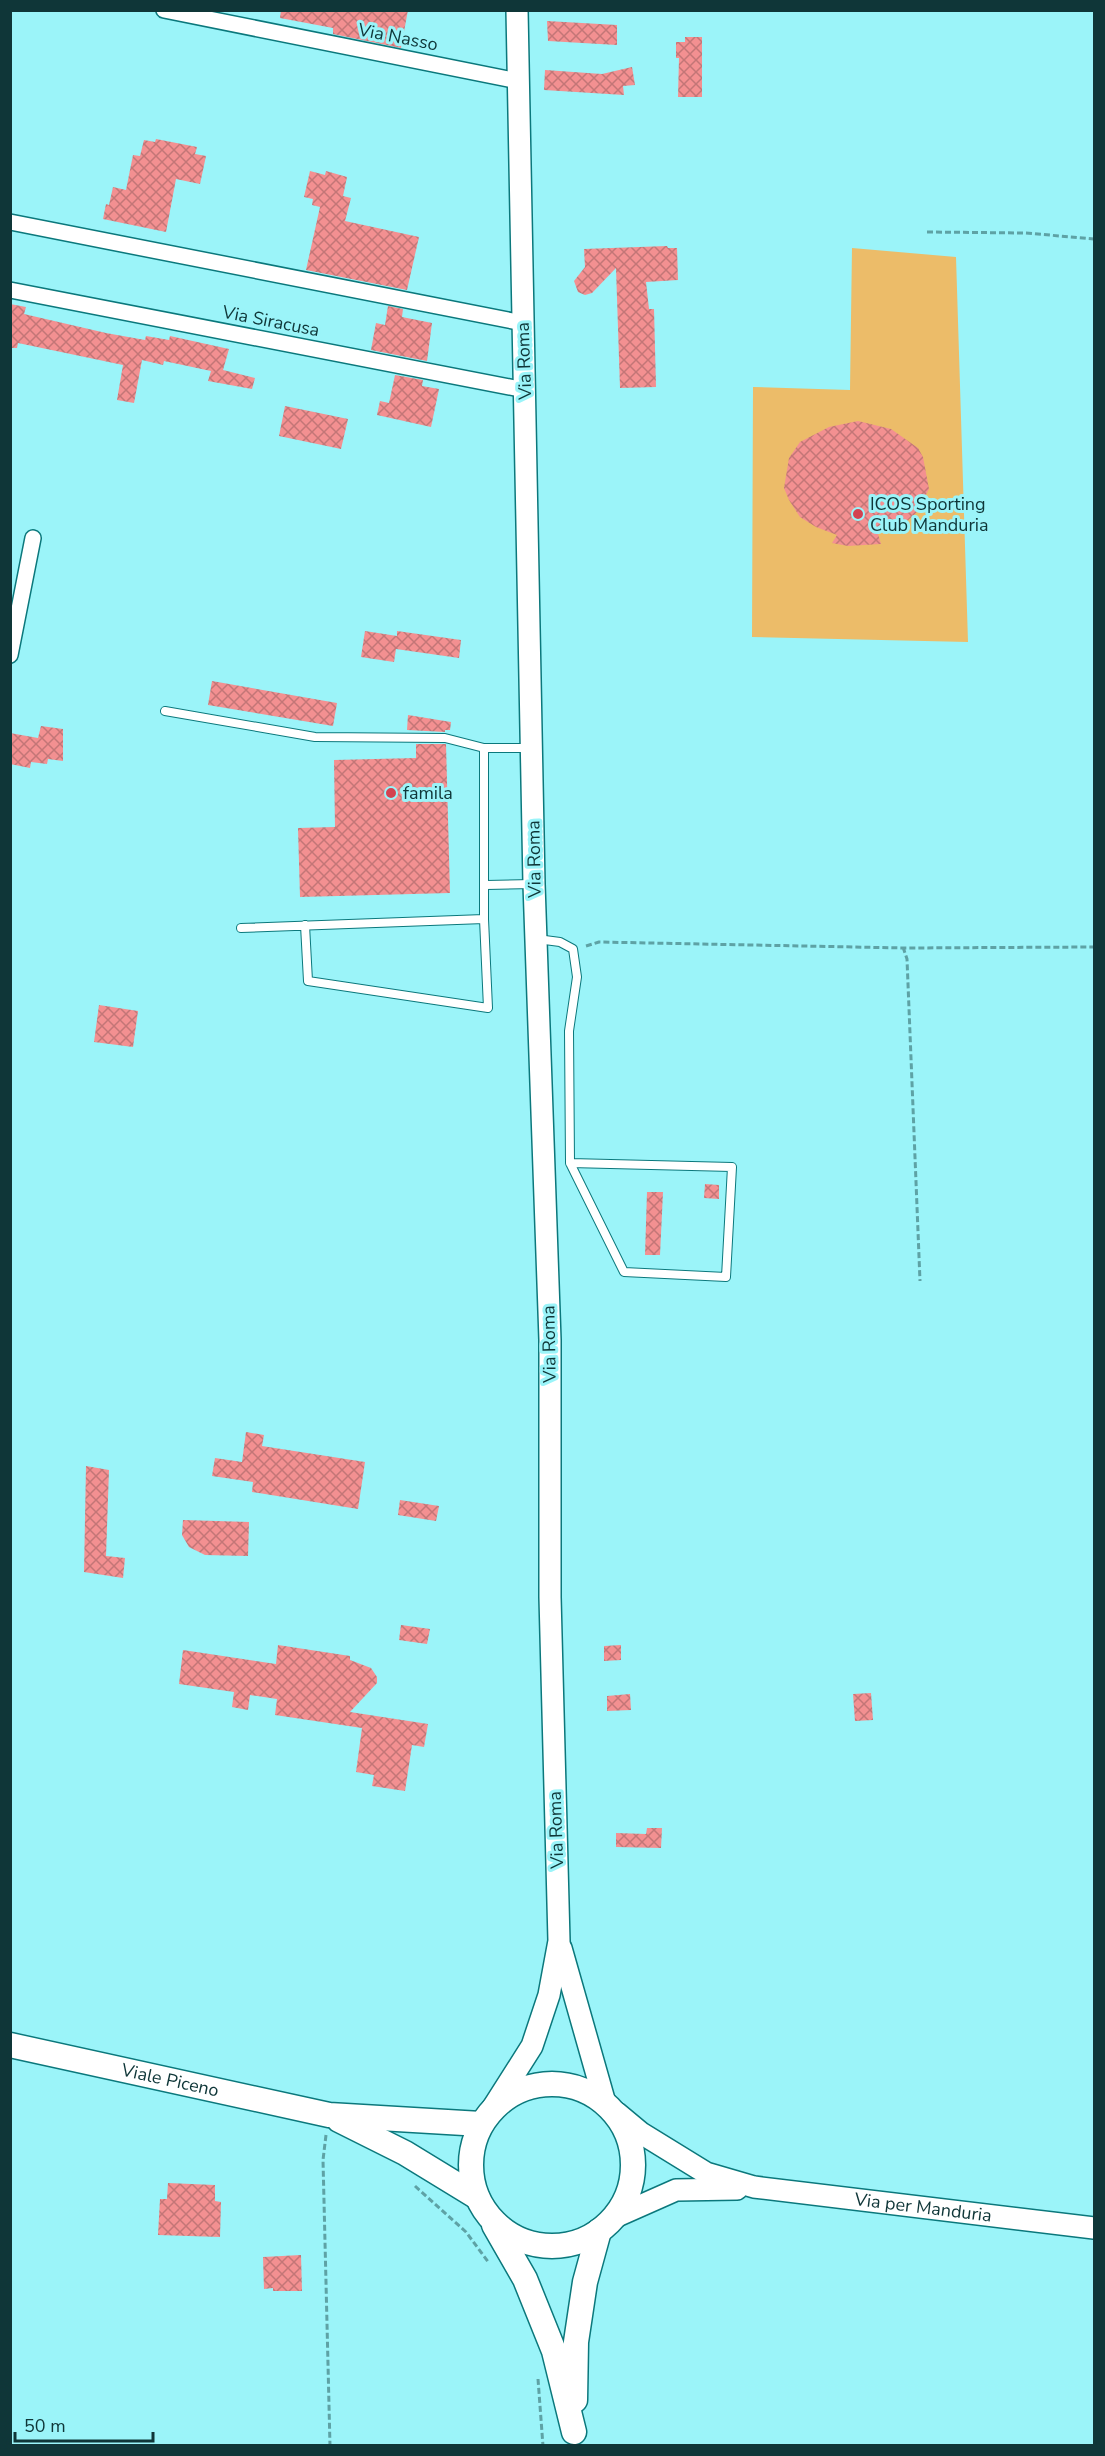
<svg xmlns="http://www.w3.org/2000/svg" width="1105" height="2456" font-family="'Nunito Sans',sans-serif">
<style>
.garden{fill:#ecbc69}
.building{fill:url(#building-cross-hatch)}
.lines{fill:none;stroke-linecap:round;stroke-linejoin:round}
.lane-casing{stroke:#0b787c;stroke-width:10}
.street-casing{stroke:#0b787c;stroke-width:18}
.secondary-casing{stroke:#0b787c;stroke-width:24}
.primary-casing{stroke:#0b787c;stroke-width:27}
.path{stroke:#5ea2a5;stroke-width:3;stroke-dasharray:6 3;stroke-linecap:butt}
.lane{stroke:#fff;stroke-width:8}
.street{stroke:#fff;stroke-width:15}
.secondary{stroke:#fff;stroke-width:21}
.primary{stroke:#fff;stroke-width:24}
.poi-dot{fill:#d34250;stroke:#9bf4f9;stroke-width:2}
.labels{text-anchor:middle;stroke-width:6;stroke-linejoin:round;paint-order:stroke}
.street-label{font-size:18px;fill:#0f3638;stroke:#9bf4f9}
.poi-label{font-size:18px;fill:#0f3638;stroke:#9bf4f9;text-anchor:start}
</style>
<defs>
<pattern id="building-cross-hatch" width="8" height="8" patternUnits="userSpaceOnUse" patternTransform="scale(1.5)"><rect width="8" height="8" fill="#f39091"/><path d="M0 0l8 8M0 8l8-8" fill="none" stroke="#c37677"/></pattern>
</defs>
<rect width="100%" height="100%" fill="#9bf4f9"/>
<path class="garden" d="M852,248L956,257L968,642L752,637L753,387L850,390Z"/>
<path class="building" d="M281,10H408L401,48L333,34V28L280,18Z
M547,21L617,25V45L548,41Z
M685,37H702V97H678L679,58H676V42H685Z
M632,67L635,85L623,86L624,95L544,90L545,70L602,74Z
M156,139L197,147L195,154L206,156L200,184L176,179L166,232L103,219L106,204L109,205L113,187L126,190L133,155L140,156L144,140L155,142Z
M310,171L325,175L326,171L347,177L343,196L351,198L345,221L419,237L407,290L306,270L320,207L312,205L313,199L304,197Z
M667,246L668,248H677L678,280L646,282L649,309H654L656,387L620,388L616,268L592,293L585,295L578,292L574,281L585,267L584,249Z
M10,304L26,307L24,314L106,333L145,340L146,336L169,340L170,336L229,349L223,370L255,378L252,389L208,381L211,371L164,361L163,365L142,360L134,403L117,400L123,365L18,343L17,348H10Z
M388,306L403,309L402,317L432,323L427,361L371,350L376,323L385,325Z
M395,375L423,380L422,386L439,389L431,427L377,415L380,401L389,403Z
M285,406L348,419L341,449L279,436Z
M858,421L891,429L918,448L923,457L929,489L916,513L906,522L878,534L881,544L848,546L832,543L837,535L816,527L800,517L789,500L784,488L789,458L800,442L829,427Z
M365,631L397,636V631L461,640L459,658L396,649L394,662L361,657Z
M212,681L337,703L333,726L208,705Z
M408,715L451,722L450,730H445V732L407,730Z
M41,726L63,729V761L48,759L47,764L31,762L30,768L10,764V733L38,738Z
M416,744H446L450,893L300,897L298,828L335,827L334,760L416,758Z
M99,1005L138,1011L133,1047L94,1042Z
M705,1184L719,1185V1199L704,1198Z
M647,1192H663L660,1255H645Z
M246,1432L264,1435L262,1446L365,1462L358,1509L252,1492L253,1482L212,1476L215,1458L242,1462Z
M86,1466L109,1470L106,1556L125,1558L123,1578L84,1572Z
M400,1500L439,1506L436,1521L398,1515Z
M183,1520L249,1522L248,1556L205,1555L189,1547L182,1535Z
M401,1625L430,1629L427,1644L399,1640Z
M278,1645L350,1656V1660L371,1668L377,1677V1683L350,1712L428,1724L424,1747L412,1745L405,1791L372,1786L374,1775L356,1772L362,1728L275,1715L277,1699L250,1695L248,1710L232,1707L234,1692L179,1684L183,1650L276,1664Z
M621,1645V1660L604,1661V1646Z
M871,1693L873,1720L855,1721L853,1694Z
M630,1694L631,1710L607,1711V1696Z
M647,1828H662L661,1848L616,1847V1833L646,1834Z
M168,2183L215,2185V2201L221,2202L220,2237L158,2235L160,2199H167Z
M301,2255L302,2291H273V2288L264,2289L263,2257Z"/>
<g class="lines">
<defs>
<path id="lane" d="M165,711L315,737L445,738L484,748H529
M486,885L533,884
M305,925L308,981L488,1008L484,919
M241,928L484,919V748
M537,939L560,942L573,949L577,977L569,1031L570,1163L624,1272L726,1277L732,1167L570,1163"/>
<path id="street" d="M164,10L518,81
M10,222L523,323
M10,290L525,390
M10,655L33,538"/>
<g id="secondary">
<path d="M561,1948L605,2103"/>
<path d="M492,2109L532,2046L549,1995L559,1941L550,1597V1340L534,884L517,10"/>
<path id="s1" d="M617,2113L641,2133L706,2173L754,2187L1094,2228"/>
<path d="M615,2217L676,2190L737,2189"/>
</g>
<g id="primary">
<path id="s2" d="M10,2045L329,2115L481,2124"/>
<circle cx="552" cy="2165" r="81"/>
<path d="M339,2120L405,2153L477,2197"/>
<path d="M494,2225L525,2279L554,2351L574,2432"/>
<path d="M575,2400L576,2342L585,2282L599,2231"/>
</g>
</defs>
<use href="#lane" class="lane-casing"/>
<use href="#street" class="street-casing"/>
<use href="#secondary" class="secondary-casing"/>
<use href="#primary" class="primary-casing"/>
<path class="path" d="M927,232L1026,233L1094,239
M586,946L599,942L905,948L1094,947
M903,947L907,959L920,1281
M326,2135L323,2160L330,2446
M415,2186L466,2232L489,2263
M538,2379L543,2446"/>
<use href="#lane" class="lane"/>
<use href="#street" class="street"/>
<use href="#secondary" class="secondary"/>
<use href="#primary" class="primary"/>
</g>
<g class="poi-dot">
<circle cx="858" cy="514" r="6"/>
<circle cx="391" cy="793" r="6"/>
</g>
<g class="labels">
<g class="street-label">
<text transform="translate(398 37) rotate(11)" y="6">Via Nasso</text>
<text transform="translate(271 321) rotate(11)" y="6">Via Siracusa</text>
<text transform="translate(524 361) rotate(-92)" y="6">Via Roma</text>
<text transform="translate(534 859) rotate(-91)" y="6">Via Roma</text>
<text transform="translate(549 1344) rotate(-91)" y="6">Via Roma</text>
<text transform="translate(556 1830) rotate(-92)" y="6">Via Roma</text>
<text dy="6" stroke="none"><textPath href="#s2" startOffset="164">Viale Piceno</textPath></text>
<text dy="6" stroke="none"><textPath href="#s1" startOffset="328">Via per Manduria</textPath></text>
</g>
<g class="poi-label">
<text x="870" y="510">ICOS Sporting<tspan x="870" dy="21">Club Manduria</tspan></text>
<text x="403" y="799">famila</text>
</g>
</g>
<rect width="1105" height="2456" fill="none" stroke="#0f3638" stroke-width="24"/>
<path d="M15 2432v9h138v-9" fill="none" stroke="#0f3638" stroke-width="3"/>
<text x="24" y="2432" font-size="18" fill="#0f3638" stroke="#9bf4f9" stroke-width="4.5" paint-order="stroke">50 m</text>
</svg>
